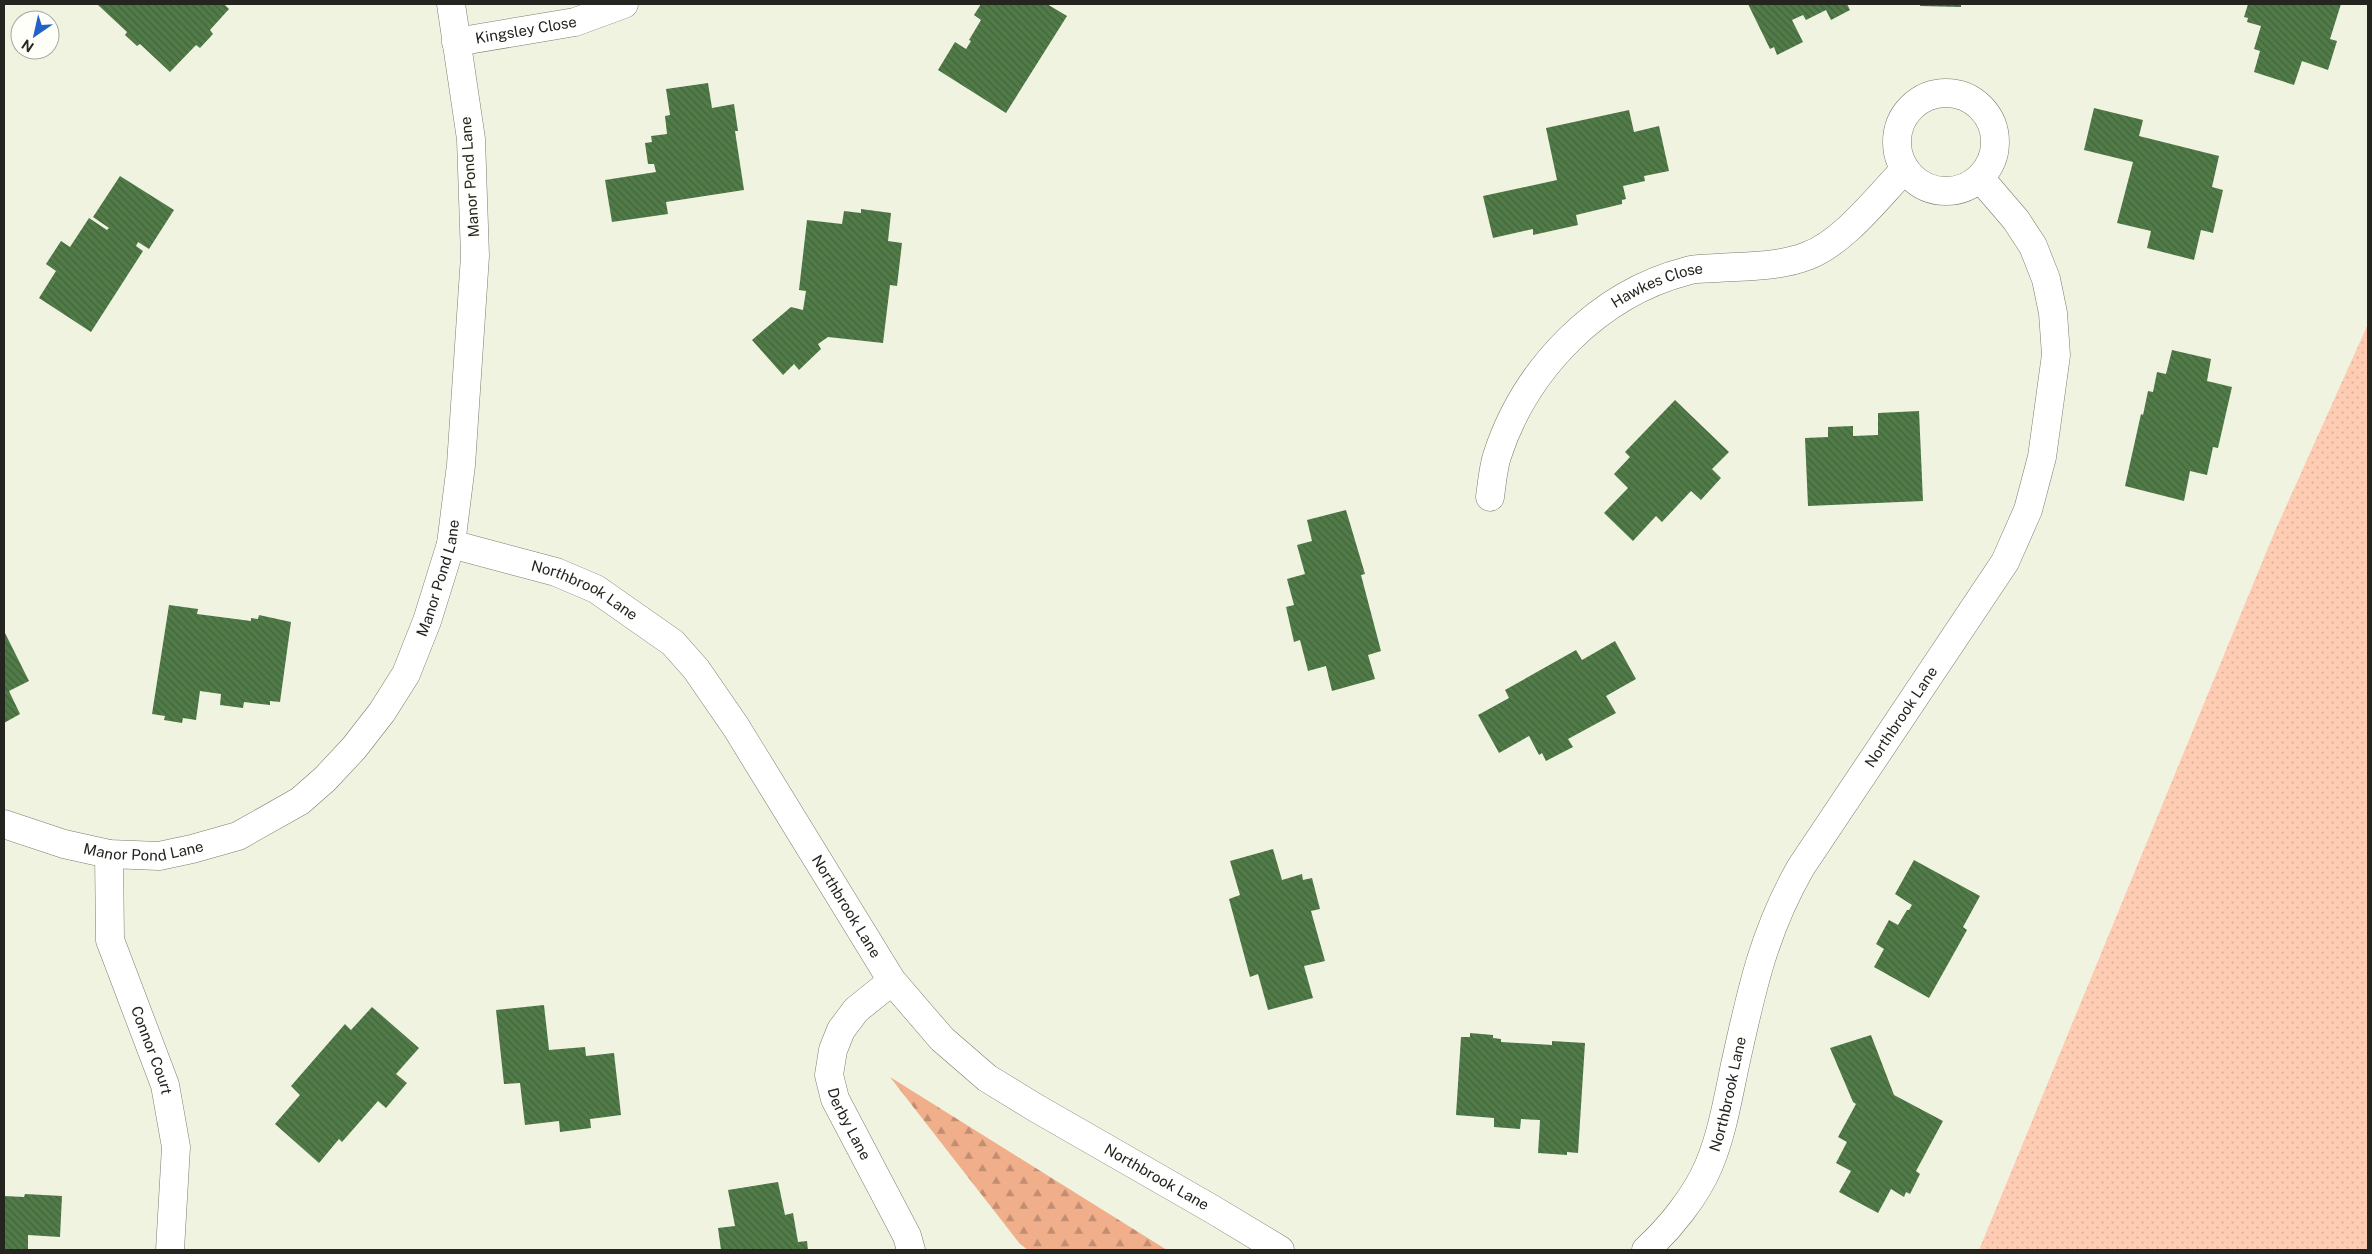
<svg xmlns="http://www.w3.org/2000/svg" width="2372" height="1254" font-family="'Public Sans',sans-serif">
<style>
.grass{fill:url(#grass-dots)}
.forest{fill:url(#forest-firs)}
.building{fill:url(#building-back-hatch)}
.lines{fill:none;stroke-linecap:round;stroke-linejoin:round}
.street-casing{stroke:#7b7c6d;stroke-width:29}
.street{stroke:#fff;stroke-width:28}
.labels{text-anchor:middle;stroke-width:4;stroke-linejoin:round;paint-order:stroke}
.street-label{font-size:15px;fill:#24251f;stroke:#fefff8}
</style>
<defs>
<pattern id="grass-dots" width="8" height="8" patternUnits="userSpaceOnUse" patternTransform="scale(1.25)"><rect width="8" height="8" fill="#feccb2"/><path d="M2 2h.1M6 6h.1" fill="none" stroke="#daaf99" stroke-width="1.8" stroke-linecap="round"/></pattern>
<pattern id="forest-firs" width="22" height="20" patternUnits="userSpaceOnUse" patternTransform="scale(1.25)"><rect width="22" height="20" fill="#f0ae8b"/><path d="M5 1l3.5 6h-7zM16 11l3.5 6h-7z" fill="#c28d71"/></pattern>
<pattern id="building-back-hatch" width="6" height="6" patternUnits="userSpaceOnUse" patternTransform="scale(1.25)"><rect width="6" height="6" fill="#517b48"/><path d="M-1 5l2 2M0 0l6 6M5-1l2 2" fill="none" stroke="#43653b"/></pattern>
</defs>
<rect width="100%" height="100%" fill="#f1f3e1"/>
<path class="grass" d="M2368,324V1250H1979L2275,531Z"/>
<path class="forest" d="M890,1077L1167,1250H1028L1020,1244Z"/>
<path class="building" d="M97,4H224L229,9L210,30L213,34L200,48L196,45L170,72L140,44L137,46L125,35L127,32Z
M981,4H1047L1067,16L1006,113L938,70L955,42L966,49L971,41L969,40L981,20L974,15Z
M1748,4H1847L1850,10L1831,20L1826,10L1806,20L1803,15L1792,20L1803,42L1777,55L1774,47L1770,49Z
M1920,4H1961V7L1920,6Z
M2248,4H2341L2330,39L2337,41L2328,70L2302,61L2294,85L2254,72L2260,51L2254,49L2261,26L2247,22L2248,18L2244,17Z
M708,83L712,108L734,104L738,131H735L744,190L666,202L668,214L612,222L605,180L656,172L654,164H648L645,143L652,142L651,136L667,134L665,116L670,115L666,89Z
M2094,108L2143,120L2139,136L2219,156L2212,187L2223,190L2213,233L2201,230L2194,260L2147,248L2151,231L2117,223L2133,162L2084,150Z
M1629,110L1634,132L1659,126L1669,171L1644,176L1645,181L1623,186L1626,199L1622,200V204L1576,215L1578,225L1533,235V229L1493,238L1483,196L1557,180L1546,128Z
M120,176L174,210L149,249L138,242L136,246L143,251L91,332L39,298L56,271L46,264L61,241L70,247L89,218L107,230L109,228L93,217Z
M861,209L891,213L888,241L902,243L897,286L890,285L883,343L828,337L818,344L821,349L799,370L794,364L783,375L752,340L791,307L803,310L806,291L799,290L807,220L842,224L844,211L861,213Z
M2172,350L2211,359L2207,381L2232,387L2218,448L2213,447L2207,475L2190,471L2184,501L2125,486L2141,414L2143,415L2148,391L2153,392L2157,372L2166,374Z
M1675,400L1729,452L1712,469L1721,478L1701,500L1691,491L1662,522L1656,516L1633,541L1604,513L1628,488L1614,474L1630,457L1625,452Z
M1919,411L1923,501L1808,506L1805,438L1828,437V427L1853,426V436L1878,435V413Z
M1346,510L1365,574L1361,575L1381,651L1368,655L1375,679L1332,691L1326,666L1308,671L1300,640L1294,642L1286,607L1294,605L1287,579L1305,574L1297,545L1312,541L1307,520Z
M169,605L198,609L197,614L251,621V618L258,619L259,615L291,622L280,702L270,701V705L244,702L243,708L220,705L221,694L200,691L196,720L183,718L182,723L164,720L165,716L152,714Z
M4,631L29,681L9,691L20,714L4,723Z
M1615,641L1636,679L1606,696L1616,713L1568,739L1573,747L1546,761L1542,753L1539,755L1529,736L1499,753L1478,715L1509,698L1505,690L1576,650L1582,660Z
M1273,849L1282,880L1302,874L1303,880L1312,878L1320,909L1311,911L1325,961L1304,966L1313,998L1268,1010L1258,974L1250,977L1229,899L1240,895L1230,861Z
M1914,860L1980,896L1963,927L1967,930L1929,998L1874,967L1884,949L1876,944L1889,920L1898,925L1907,910H1909L1912,905L1895,894Z
M544,1005L549,1050L585,1047L586,1056L614,1053L621,1115L590,1119L591,1128L560,1132L559,1121L525,1125L520,1083L504,1084L496,1010Z
M372,1007L419,1048L396,1074L407,1083L386,1108L378,1101L342,1142L339,1139L319,1163L275,1124L300,1095L291,1086L345,1024L351,1030Z
M1470,1033L1493,1035V1038L1501,1039V1042L1552,1045V1041L1585,1043L1578,1153L1567,1152V1155L1538,1153L1540,1120L1521,1119L1520,1129L1494,1127V1118L1456,1115L1461,1037H1470Z
M1871,1035L1894,1095L1943,1121L1916,1171L1920,1174L1910,1194L1906,1192L1904,1197L1891,1189L1878,1213L1839,1192L1851,1171L1836,1163L1847,1142L1838,1137L1856,1104L1853,1102L1830,1048Z
M778,1182L785,1215L793,1213L798,1242L807,1241L808,1250H721L718,1228L735,1226L728,1190Z
M25,1194L62,1196L60,1237L28,1235V1250H4V1196L24,1197Z"/>
<g class="lines">
<defs>
<g id="street">
<path id="s1" d="M456,42L575,22L624,4"/>
<circle cx="1946" cy="142" r="49"/>
<path id="s2" d="M1490,497C1492,483 1493,469 1497,456C1525,369 1598,294 1687,271C1696,268 1707,269 1717,268C1746,266 1779,267 1807,256C1843,243 1878,197 1905,169"/>
<path id="s3" d="M451,544L556,572L596,589L673,643L696,669L736,727L892,981L942,1039L987,1078L1036,1108L1212,1209L1280,1250"/>
<path id="s4" d="M4,824L64,844L109,854L159,856L192,849L238,836L300,801L325,779L354,748L382,712L406,674L427,621L451,544L461,465L475,256L471,139L451,4"/>
<path id="s5" d="M109,854L110,940L165,1085L176,1147L170,1250"/>
<path id="s6" d="M892,981L856,1010L841,1030L833,1050L829,1075L835,1099L907,1236L911,1250"/>
<path id="s7" d="M1646,1250C1670,1228 1696,1196 1709,1165C1722,1134 1728,1098 1735,1065C1751,993 1763,933 1801,867L2005,562L2028,510L2042,457L2056,355L2053,313L2046,279L2033,246L2016,220L1980,178"/>
</g>
</defs>
<use href="#street" class="street-casing"/>
<use href="#street" class="street"/>
</g>
<g class="labels">
<g class="street-label">
<text dy="5" stroke="none"><textPath href="#s1" startOffset="71">Kingsley Close</textPath></text>
<text transform="translate(470 177) rotate(-94)" y="5">Manor Pond Lane</text>
<text dy="5" stroke="none"><textPath href="#s2" startOffset="285">Hawkes Close</textPath></text>
<text dy="5" stroke="none"><textPath href="#s4" startOffset="580">Manor Pond Lane</textPath></text>
<text dy="5" stroke="none"><textPath href="#s3" startOffset="142">Northbrook Lane</textPath></text>
<text dy="5" stroke="none"><textPath href="#s7" startOffset="600">Northbrook Lane</textPath></text>
<text dy="5" stroke="none"><textPath href="#s4" startOffset="144">Manor Pond Lane</textPath></text>
<text dy="5" stroke="none"><textPath href="#s3" startOffset="562">Northbrook Lane</textPath></text>
<text dy="5" stroke="none"><textPath href="#s5" startOffset="204">Connor Court</textPath></text>
<text dy="5" stroke="none"><textPath href="#s7" startOffset="180">Northbrook Lane</textPath></text>
<text dy="5" stroke="none"><textPath href="#s6" startOffset="171">Derby Lane</textPath></text>
<text dy="5" stroke="none"><textPath href="#s3" startOffset="982">Northbrook Lane</textPath></text>
</g>
</g>
<rect width="2372" height="1254" fill="none" stroke="#24251f" stroke-width="10"/>
<g transform="translate(35 35) rotate(214)"><circle r="24" fill="#fefff8" stroke="#a7a8a1"/>
<path d="M0-4L9 19L0 12L-9 19Z" fill="#2360cc"/>
<text y="-8" font-size="14" font-weight="bold" text-anchor="middle" fill="#24251f">N</text>
</g>
</svg>
